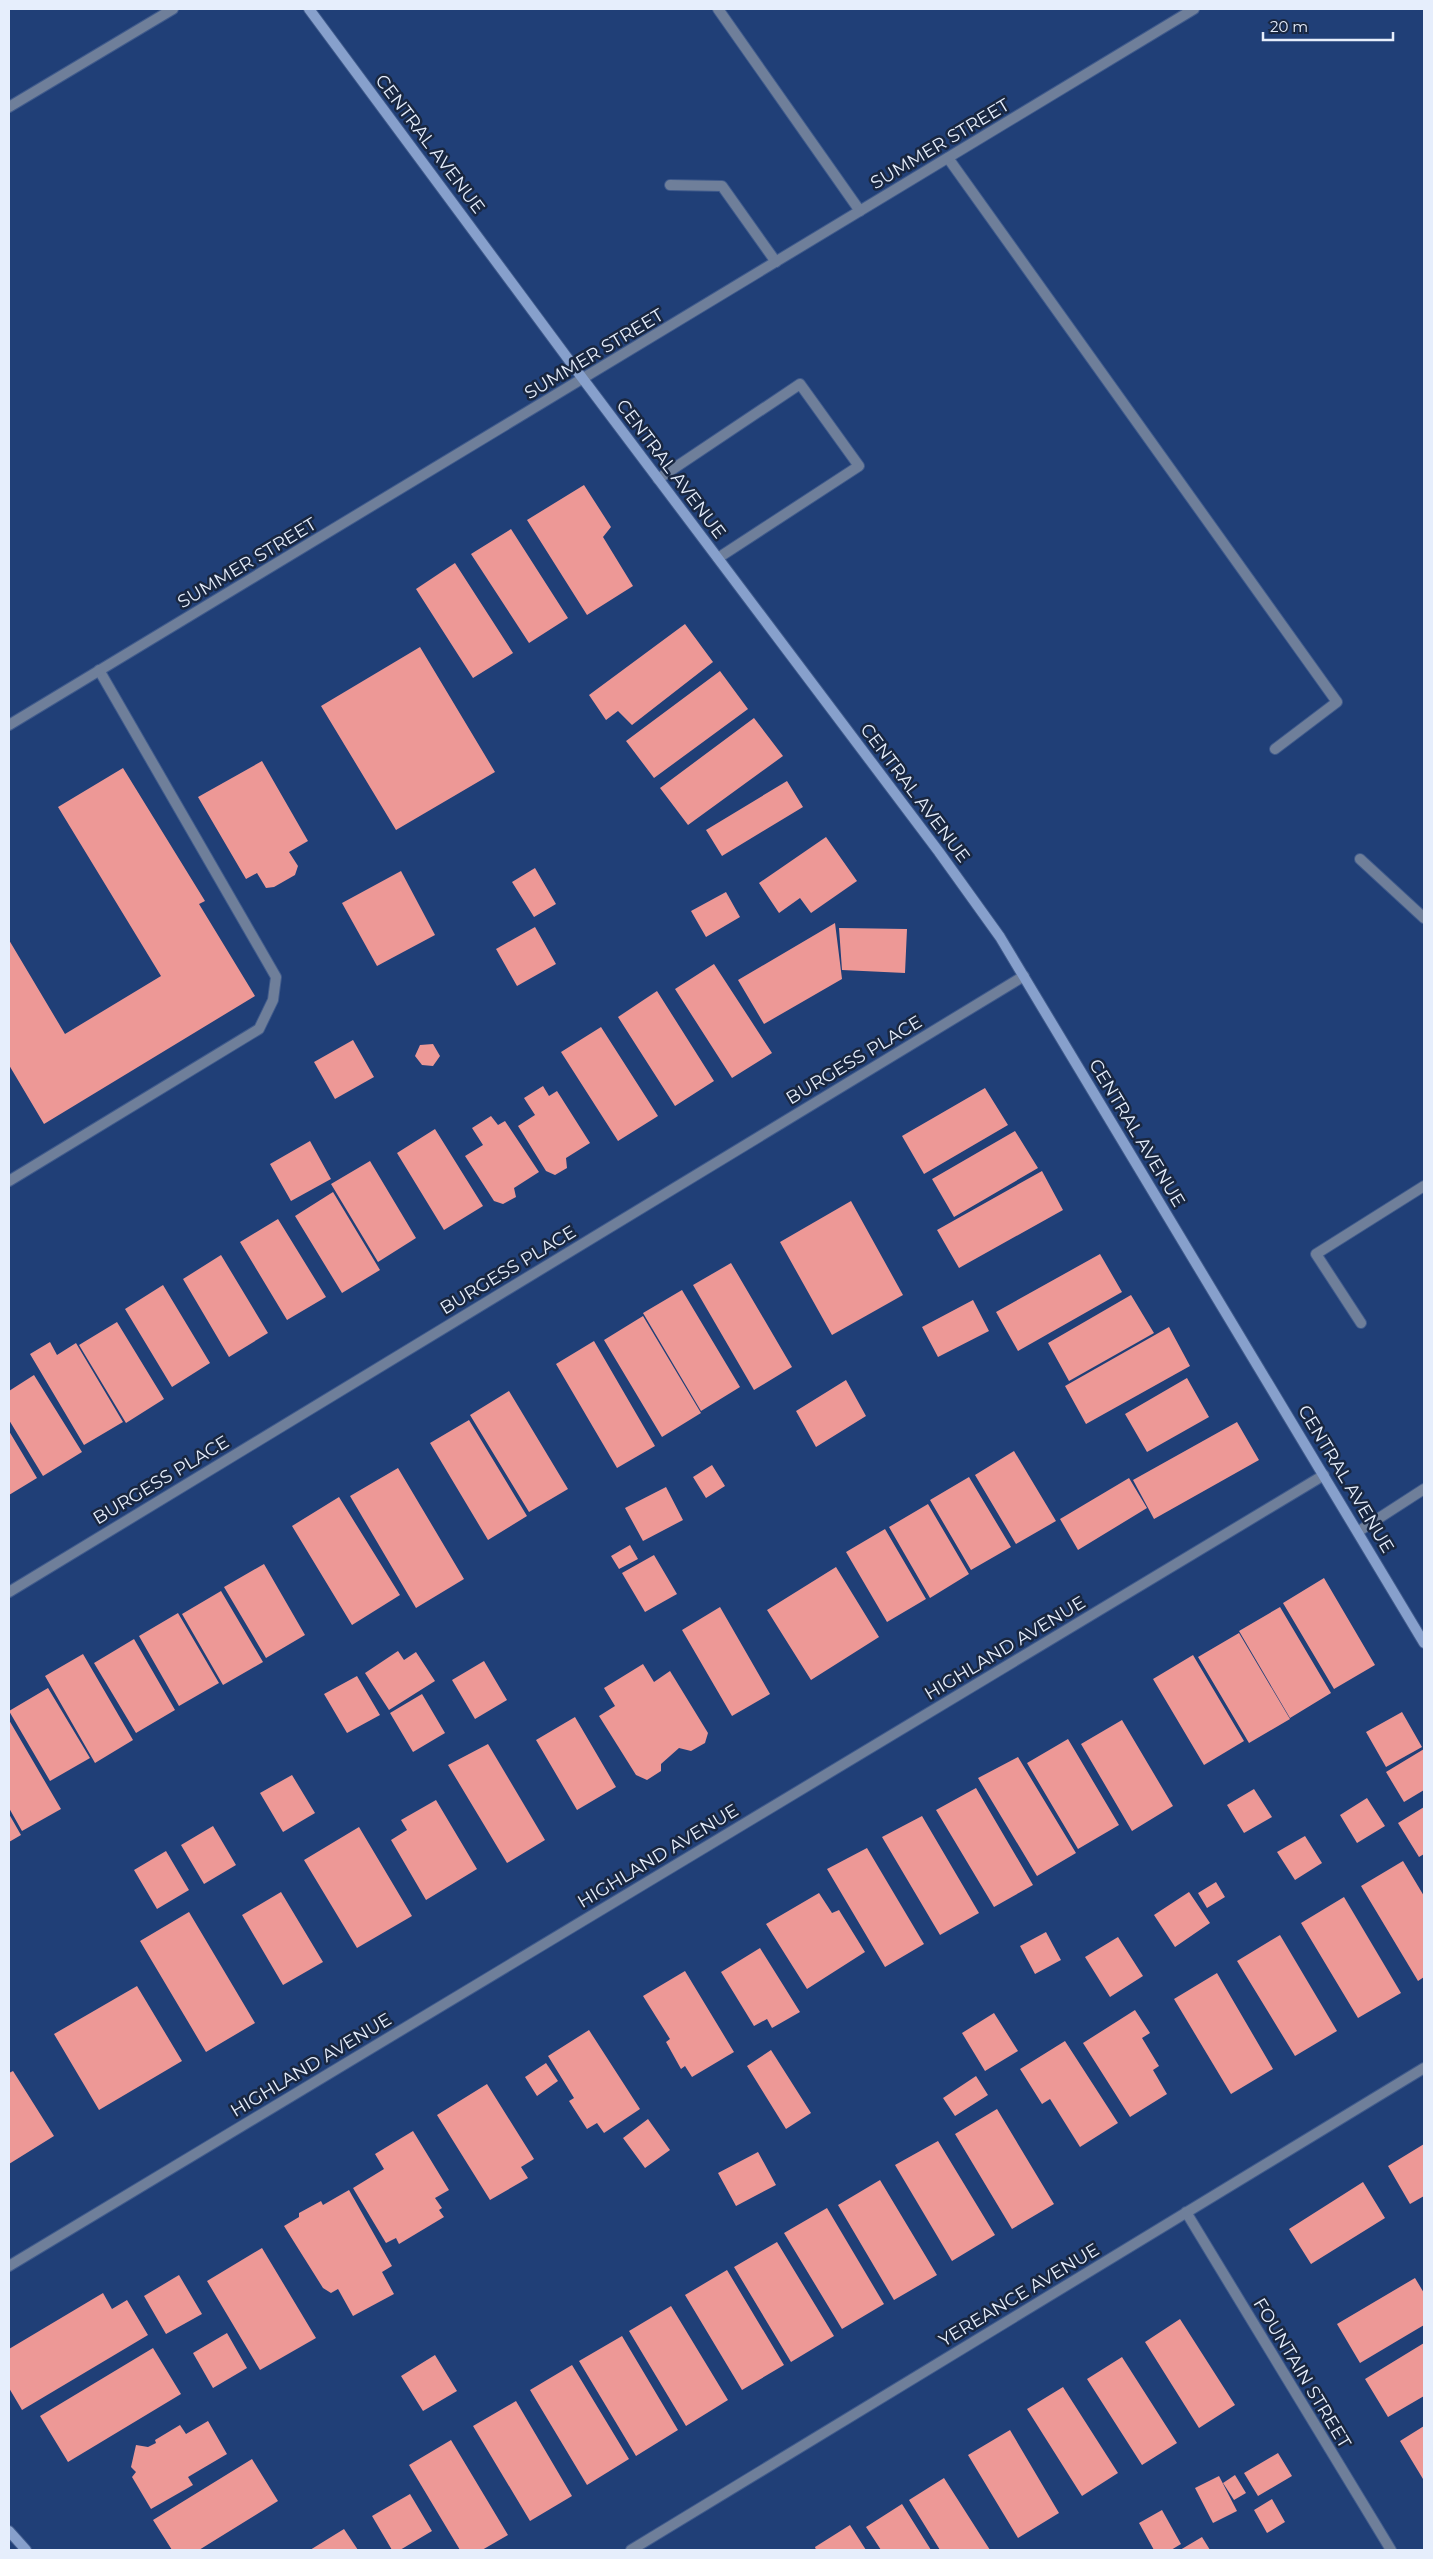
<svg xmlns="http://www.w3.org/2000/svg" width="1433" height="2559" font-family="Montserrat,sans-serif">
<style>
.building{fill:#ed9896}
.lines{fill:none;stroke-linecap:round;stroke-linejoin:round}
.service-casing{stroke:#405b8c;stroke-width:12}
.minor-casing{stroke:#405b8c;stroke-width:12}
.secondary-casing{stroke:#405b8c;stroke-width:12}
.service{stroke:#6f7f9a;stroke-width:10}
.minor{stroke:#6f7f9a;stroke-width:10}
.secondary{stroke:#87a0cc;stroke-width:10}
.labels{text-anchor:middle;stroke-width:5;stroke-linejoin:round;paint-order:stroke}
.street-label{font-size:18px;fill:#e6eefc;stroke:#192741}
</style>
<rect width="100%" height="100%" fill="#203f77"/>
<path class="building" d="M584,485L611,527L603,537L633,586L587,615L527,520Z
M511,529L568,618L529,643L471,554Z
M455,563L513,653L473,678L416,589Z
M685,624L713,662L632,725L618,711L606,720L589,695Z
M420,647L495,772L396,830L321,706Z
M720,671L748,709L654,778L626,741Z
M754,718L783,756L688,825L660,788Z
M262,761L308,841L289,852L298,866L295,875L274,887L266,888L257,873L246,879L198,797Z
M123,768L205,901L199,904L255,996L44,1124L9,1065V940L65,1034L161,976L58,807Z
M787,781L803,807L722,856L706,830Z
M826,837L857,881L811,913L800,898L779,913L759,883Z
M535,868L556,904L534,917L512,882Z
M401,871L435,935L377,966L342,903Z
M726,892L740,917L706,937L691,911Z
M835,923L842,979L764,1024L738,980Z
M535,927L556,964L517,986L496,949Z
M839,928L907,929L905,973L842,970Z
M714,964L772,1053L732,1078L675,989Z
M657,991L714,1081L675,1106L618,1017Z
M601,1027L658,1116L618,1141L561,1052Z
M353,1040L374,1077L335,1099L314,1062Z
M433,1044L440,1056L433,1066L422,1065L415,1056L420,1045Z
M543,1086L549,1096L557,1091L590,1143L566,1158L567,1168L555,1175L546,1171L518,1126L535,1115L524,1098Z
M985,1088L1008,1125L924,1174L902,1136Z
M491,1116L498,1125L505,1121L539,1172L514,1188L516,1197L503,1204L494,1201L465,1156L483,1145L472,1128Z
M435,1129L483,1206L444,1230L397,1153Z
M1015,1131L1038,1168L954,1217L932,1179Z
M310,1141L331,1179L291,1201L270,1164Z
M370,1161L416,1238L378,1262L331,1184Z
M1042,1171L1063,1210L959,1268L937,1230Z
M333,1192L380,1270L342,1293L295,1216Z
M851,1201L903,1295L832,1335L780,1242Z
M278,1219L326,1297L287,1320L240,1242Z
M1100,1254L1122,1292L1018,1351L996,1312Z
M221,1255L268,1333L229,1357L183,1279Z
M731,1263L792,1367L754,1390L693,1285Z
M163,1285L210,1363L172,1387L125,1309Z
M682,1290L740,1387L701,1411L643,1313Z
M1131,1295L1154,1333L1069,1381L1048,1343Z
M973,1300L989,1331L938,1357L922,1327Z
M643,1316L701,1413L662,1437L604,1340Z
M117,1322L164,1399L126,1423L79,1345Z
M1169,1327L1190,1366L1086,1424L1065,1386Z
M594,1341L655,1446L617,1468L556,1364Z
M50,1342L57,1355L76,1343L123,1422L84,1445L30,1354Z
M34,1375L82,1452L43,1476L9,1420V1391Z
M1187,1378L1209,1417L1147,1452L1125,1414Z
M846,1380L866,1416L816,1447L796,1411Z
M509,1391L568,1489L529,1512L470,1415Z
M469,1420L527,1516L488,1540L430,1443Z
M1237,1422L1259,1460L1154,1519L1133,1480Z
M9,1431L37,1478L9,1495Z
M1014,1451L1056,1521L1016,1544L975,1475Z
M712,1465L725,1486L706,1498L693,1477Z
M398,1468L464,1579L416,1608L350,1496Z
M969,1477L1011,1547L971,1570L930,1500Z
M1129,1478L1147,1508L1078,1550L1060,1519Z
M666,1487L683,1520L643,1541L625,1508Z
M339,1497L400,1595L352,1625L292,1526Z
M928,1504L969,1574L930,1598L889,1527Z
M885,1529L926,1599L887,1622L846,1552Z
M630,1545L638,1559L619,1569L611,1556Z
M654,1555L677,1594L645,1612L622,1573Z
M264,1564L305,1635L266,1658L224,1587Z
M836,1567L879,1637L811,1680L767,1610Z
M1324,1578L1375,1665L1334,1689L1283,1603Z
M221,1591L263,1662L223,1685L182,1614Z
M720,1607L770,1694L732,1716L682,1630Z
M1280,1607L1331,1693L1290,1718L1239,1631Z
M178,1613L219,1683L179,1706L139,1636Z
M1239,1633L1290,1719L1249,1743L1198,1657Z
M134,1639L175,1710L136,1733L94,1663Z
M398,1651L404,1660L416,1652L435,1681L389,1710L365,1673Z
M83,1654L133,1740L95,1763L45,1676Z
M1193,1655L1244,1741L1204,1765L1153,1679Z
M484,1661L507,1700L475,1719L452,1680Z
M643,1664L654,1682L670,1671L708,1733L705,1743L691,1751L679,1748L661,1764V1771L647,1780L636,1775L599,1716L615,1706L604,1688Z
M357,1676L380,1715L347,1733L324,1694Z
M48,1688L90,1758L50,1781L9,1711Z
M422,1694L445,1733L413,1752L390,1713Z
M1402,1712L1422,1747L1386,1767L1366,1732Z
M575,1717L616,1787L577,1810L536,1740Z
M9,1720L61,1809L22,1831L9,1808Z
M1122,1720L1173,1806L1132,1831L1081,1744Z
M1068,1739L1119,1825L1078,1849L1027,1763Z
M488,1744L545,1840L507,1863L448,1765Z
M1424,1749V1790L1404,1802L1386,1772Z
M1018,1757L1076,1853L1037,1876L978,1778Z
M292,1775L315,1813L283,1832L260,1793Z
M976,1788L1033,1885L994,1907L936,1810Z
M1254,1789L1272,1817L1244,1833L1227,1805Z
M1367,1798L1385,1826L1357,1843L1340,1815Z
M436,1800L477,1869L426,1900L391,1840L407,1830L401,1820Z
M1424,1807V1854L1419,1857L1398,1823Z
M9,1814L21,1835L9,1842Z
M922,1816L979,1913L940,1935L882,1837Z
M213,1826L236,1865L204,1884L181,1845Z
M359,1827L412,1916L357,1948L304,1860Z
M1305,1836L1322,1863L1295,1880L1277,1852Z
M867,1848L924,1944L885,1967L827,1869Z
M166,1851L189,1890L157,1909L134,1870Z
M1403,1861L1424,1896V1977L1418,1981L1361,1886Z
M1216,1882L1225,1897L1207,1908L1198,1893Z
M281,1892L323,1962L283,1985L242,1915Z
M1189,1892L1210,1923L1175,1947L1154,1915Z
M819,1893L832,1913L839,1910L865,1952L807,1989L766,1924Z
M1344,1897L1401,1993L1358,2018L1301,1923Z
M189,1912L255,2023L206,2052L140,1941Z
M1046,1932L1061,1960L1035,1974L1020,1946Z
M1280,1935L1337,2031L1295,2056L1237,1961Z
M1118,1937L1143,1976L1110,1997L1085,1957Z
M760,1948L800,2012L772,2028L767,2019L754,2026L721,1972Z
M685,1971L734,2052L692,2077L685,2066L681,2069L666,2042L670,2039L643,1996Z
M1217,1973L1273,2069L1231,2094L1174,1999Z
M137,1986L182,2061L99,2110L54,2034Z
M1135,2010L1150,2033L1142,2038L1159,2066L1153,2070L1167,2094L1130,2117L1083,2043Z
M994,2013L1018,2051L985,2071L962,2033Z
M589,2030L640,2109L604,2133L597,2123L587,2129L569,2101L574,2098L548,2056Z
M1065,2041L1118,2123L1080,2147L1050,2099L1042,2104L1020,2069Z
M771,2050L811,2113L786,2129L747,2066Z
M546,2063L558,2081L537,2096L525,2077Z
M13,2071L54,2136L9,2164V2073Z
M976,2076L988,2095L955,2116L943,2098Z
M487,2084L534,2159L521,2167L528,2178L490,2200L437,2115Z
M997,2109L1054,2204L1012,2229L955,2134Z
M648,2119L670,2150L645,2168L623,2138Z
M413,2131L449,2190L435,2198L442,2208L439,2210L444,2217L399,2244L396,2238L386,2243L353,2188L384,2169L375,2154Z
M938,2141L995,2235L952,2261L895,2165Z
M1424,2144V2196L1410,2204L1388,2166Z
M758,2152L776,2185L736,2206L718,2173Z
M880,2180L937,2275L894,2300L838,2205Z
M1363,2182L1385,2218L1311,2264L1289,2229Z
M349,2190L392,2266L382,2272L394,2294L353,2316L338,2289L331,2293L323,2288L284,2226L299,2217V2213L321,2201L323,2205Z
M827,2208L884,2304L842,2329L784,2233Z
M777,2242L834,2336L791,2362L734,2267Z
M262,2248L316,2338L260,2370L207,2281Z
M727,2270L784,2365L742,2390L685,2295Z
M179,2275L202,2314L166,2334L144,2296Z
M1415,2278L1424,2293V2325L1360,2363L1337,2324Z
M103,2293L112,2309L127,2300L148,2335L22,2410L9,2388V2349Z
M671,2306L728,2400L686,2426L629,2331Z
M1180,2319L1235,2405L1199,2428L1145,2342Z
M227,2333L247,2368L213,2388L193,2353Z
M622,2336L678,2430L636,2456L579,2361Z
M1424,2343V2396L1388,2417L1365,2379Z
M153,2348L181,2394L68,2462L40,2416Z
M435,2355L457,2391L423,2411L401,2376Z
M1122,2357L1177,2443L1142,2465L1087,2379Z
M572,2365L629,2459L587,2485L530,2390Z
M1063,2387L1118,2473L1082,2496L1027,2409Z
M516,2401L572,2496L530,2521L473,2426Z
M208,2421L227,2454L188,2477L193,2485L151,2509L132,2477L136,2472L131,2467L136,2445L148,2447L156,2443L155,2440L180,2425L186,2434Z
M1424,2426V2478L1423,2479L1400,2441Z
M1010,2430L1059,2513L1018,2538L968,2455Z
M451,2440L508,2535L482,2550H460L409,2465Z
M1278,2453L1292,2476L1258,2496L1244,2473Z
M252,2459L278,2501L199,2550H172L153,2520Z
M1235,2475L1246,2493L1234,2500L1223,2483Z
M1219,2476L1237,2511L1213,2523L1195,2488Z
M944,2478L990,2550H940L909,2500Z
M410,2494L432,2531L400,2550H392L372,2516Z
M1272,2499L1285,2522L1267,2533L1254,2510Z
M902,2504L931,2550H881L866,2527Z
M1162,2510L1181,2544L1171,2550H1154L1139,2523Z
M850,2525L866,2550H816L815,2547Z
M344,2529L358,2550H310Z
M1202,2537L1210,2550H1180Z"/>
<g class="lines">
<defs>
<path id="service" d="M718,9L860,211
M948,158L1337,702L1275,749
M670,185L722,186L776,262
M658,479L800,384L859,466L718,558
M1360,859L1424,918
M9,1181L259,1029L273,1000L276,977L99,670
M1361,1323L1316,1254L1424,1186
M1359,1531L1424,1489"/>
<path id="minor" d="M9,107L173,9
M9,725L1194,9
M9,1592L1024,976
M1186,2212L1391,2550
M9,2266L1324,1475
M631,2550L1424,2068"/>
<path id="secondary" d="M309,9L583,379L939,852L1000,937L1424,1643
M9,2531L26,2550"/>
</defs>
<use href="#service" class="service-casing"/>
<use href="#minor" class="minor-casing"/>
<use href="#secondary" class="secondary-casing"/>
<use href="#service" class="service"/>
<use href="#minor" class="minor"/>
<use href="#secondary" class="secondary"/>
</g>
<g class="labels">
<g class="street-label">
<text transform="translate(430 144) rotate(53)" y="6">CENTRAL AVENUE</text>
<text transform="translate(940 144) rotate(-31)" y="6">SUMMER STREET</text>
<text transform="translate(594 354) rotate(-31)" y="6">SUMMER STREET</text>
<text transform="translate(671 469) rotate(53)" y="6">CENTRAL AVENUE</text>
<text transform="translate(247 563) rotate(-31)" y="6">SUMMER STREET</text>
<text transform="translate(915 793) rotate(53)" y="6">CENTRAL AVENUE</text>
<text transform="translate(854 1060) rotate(-31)" y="6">BURGESS PLACE</text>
<text transform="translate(1137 1133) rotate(59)" y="6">CENTRAL AVENUE</text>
<text transform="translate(508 1270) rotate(-31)" y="6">BURGESS PLACE</text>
<text transform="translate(1346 1479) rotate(59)" y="6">CENTRAL AVENUE</text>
<text transform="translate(161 1480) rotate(-31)" y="6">BURGESS PLACE</text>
<text transform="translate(1005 1648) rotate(-31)" y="6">HIGHLAND AVENUE</text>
<text transform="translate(658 1856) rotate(-31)" y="6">HIGHLAND AVENUE</text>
<text transform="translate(311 2065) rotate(-31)" y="6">HIGHLAND AVENUE</text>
<text transform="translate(1019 2295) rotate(-31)" y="6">YEREANCE AVENUE</text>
<text transform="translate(1302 2373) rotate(59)" y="6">FOUNTAIN STREET</text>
</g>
</g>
<rect width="1433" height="2559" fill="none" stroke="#e6eefc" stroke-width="20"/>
<path d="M1263 32v8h130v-8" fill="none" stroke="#e6eefc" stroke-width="2.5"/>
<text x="1270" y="32" font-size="15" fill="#e6eefc" stroke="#192741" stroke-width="4" paint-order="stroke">20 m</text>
</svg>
